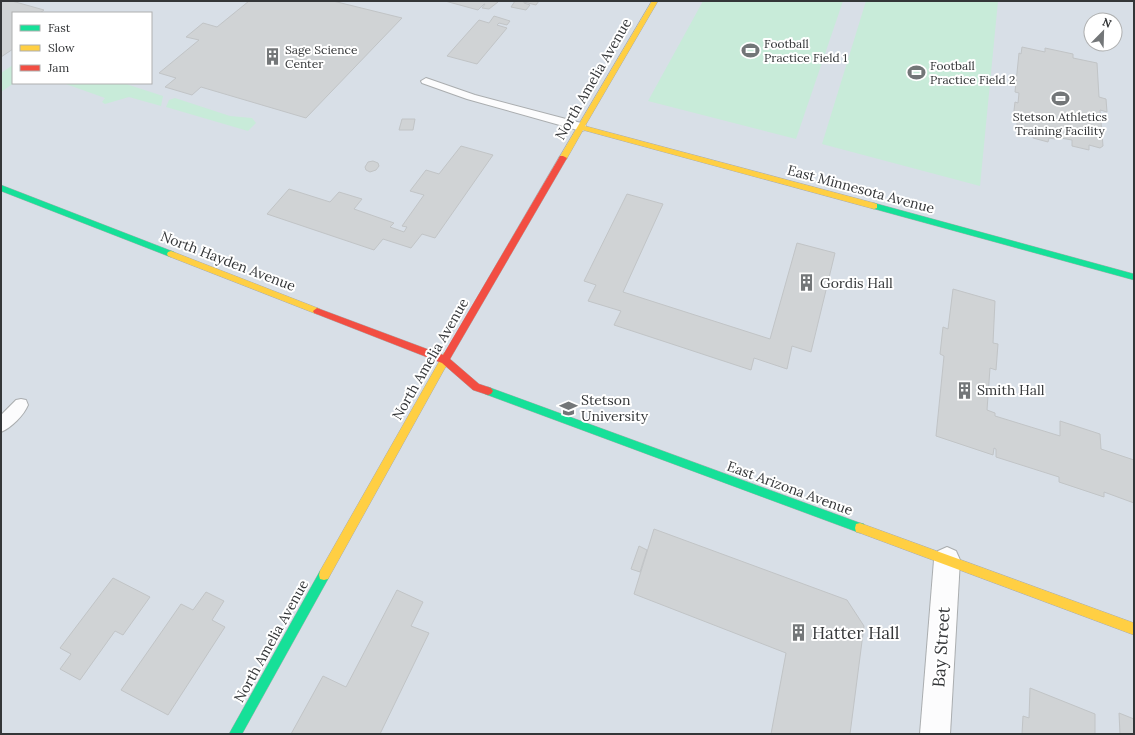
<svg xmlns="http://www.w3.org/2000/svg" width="1135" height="735" font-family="Lora,serif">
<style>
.built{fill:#d8dfe7;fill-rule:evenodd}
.green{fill:#c8ebd9}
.building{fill:#d0d3d5;stroke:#c1c4c6}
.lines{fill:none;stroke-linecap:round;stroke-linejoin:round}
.lane-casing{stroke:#aaadaf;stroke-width:2}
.street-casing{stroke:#aaadaf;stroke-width:2}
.fast-casing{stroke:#aaadaf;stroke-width:1}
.slow-casing{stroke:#aaadaf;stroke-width:1}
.jam-casing{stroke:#aaadaf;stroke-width:1}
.lane{fill:#fcfcfd;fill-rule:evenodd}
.street{fill:#fcfcfd;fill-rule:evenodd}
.fast{fill:#16e098;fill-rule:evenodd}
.slow{fill:#ffcf43;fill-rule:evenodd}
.jam{fill:#f24e42;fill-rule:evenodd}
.labels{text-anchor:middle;stroke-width:4;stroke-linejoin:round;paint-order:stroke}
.far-poi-label{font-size:12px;fill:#343638;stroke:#fff;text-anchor:start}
.street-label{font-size:14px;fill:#343638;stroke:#fff}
.poi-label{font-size:14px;fill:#343638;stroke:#fff;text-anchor:start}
.near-poi-label{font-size:17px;fill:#343638;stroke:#fff;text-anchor:start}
.near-street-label{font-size:17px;fill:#343638;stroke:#fff}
</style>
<rect width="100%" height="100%" fill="#e9ecef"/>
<path class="built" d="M1,1H1134V734H1ZM13,13H151V83H13ZM1091,20H1115V44H1091Z"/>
<path class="green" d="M703,1H843L796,139L648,101Z
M866,1H998L980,186L822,144Z
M13,65V83H14L1,92V73Z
M63,83H123L163,96L161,106L129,97L105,104L102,102L105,98Z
M175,98L230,116L252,118L256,123L248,131L166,107L169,100Z"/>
<path class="building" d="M1,1H12L44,10L40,13H13V49L1,57Z
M249,1H333L402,18L306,118L201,87L192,95L165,87L176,78L159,73L199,40L186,37L203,23L217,27Z
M445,1H495L498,2L489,9L482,8L485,4H484L478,10Z
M515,1H539L536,5L524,2V3L530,5L526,10L511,7Z
M494,16L510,21L507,25L499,23L497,25L507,28L477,64L447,56L479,20L489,23Z
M1022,47L1045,52V48L1073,54V58L1097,63L1099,97L1106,99L1107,112L1100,110L1103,146L1100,148L1089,145V150L1072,146V140L1055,137V139L1049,138L1048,142L1033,138L1034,132L1017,128V120L1013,119L1015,102L1018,103L1019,93L1015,92L1019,53L1021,54Z
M402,119H415L413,130H399Z
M461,146L493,155L435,238L422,234L411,248L383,239L374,250L267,214L289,189L330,202L339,192L362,199L354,209L394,223L390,227L404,232L407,227L402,226L424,195L410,191L426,170L439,174Z
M373,161L378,163L379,166L376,170L370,172L366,170L365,167L368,162Z
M627,194L663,204L623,292L770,339L797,243L835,253L811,352L792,346L787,369L754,358L751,370L614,325L621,311L588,301L596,285L584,281Z
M953,289L995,301L993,343L998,344L996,370L990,368L987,410L995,413V416L1060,436V421L1100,434L1101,449L1134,460V503L1104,492V497L1059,482V477L996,457V449L994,448L993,455L936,436L944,356L940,354L943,327L948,329Z
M654,529L847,600L864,626L850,734H771L786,653L634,594Z
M639,546L647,550L640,572L631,569Z
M113,578L150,597L123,635L115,631L80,680L60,669L71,654L60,648Z
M397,590L423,602L411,626L429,633L380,734H291L323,676L346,687Z
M206,592L224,601L212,620L225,627L168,715L121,690L181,604L193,610Z
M1030,688L1095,714V734H1022L1023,716L1029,718Z
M1119,713L1134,719V734H1120Z"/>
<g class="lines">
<defs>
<path id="lane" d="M426,78L475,95L585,124L586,127L585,130L581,131L467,99L422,83L421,81Z
M21,399L26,400L28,405C24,415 11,428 1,432V415L16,400Z"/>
<path id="street" d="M947,547L956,551L960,560L950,734H920L934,560L938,551Z"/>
<path id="fast" d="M1,185L174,252L175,254L171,257L168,256L1,191Z
M874,203L1134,274V280L871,208V204Z
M488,387L860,523L864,524L865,528L864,532L860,533L485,394L483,391L485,388Z
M324,570L328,571L329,575L328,579L242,734H229L320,571Z"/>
<path id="slow" d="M652,1H658L585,126L874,203L877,204V208L874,209L583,130L566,160H560L559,158Z
M171,251L320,309L321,311L317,314L314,313L168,256L167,254L168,252Z
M447,352L450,353L451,356L450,359L328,579L324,580L320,579L319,575L320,571L444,353Z
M860,523L1134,623V635L860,533L856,532L855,528L856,524Z"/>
<path id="jam" d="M560,156H563L567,158L450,359L479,384L491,388L493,391L491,394L488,395L473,390L442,363L314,313L313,311L317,308L443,355Z"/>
</defs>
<use href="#lane" class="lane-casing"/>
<use href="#street" class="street-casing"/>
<use href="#fast" class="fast-casing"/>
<use href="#slow" class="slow-casing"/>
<use href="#jam" class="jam-casing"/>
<use href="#lane" class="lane"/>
<use href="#street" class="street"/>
<use href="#fast" class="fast"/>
<use href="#slow" class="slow"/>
<use href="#jam" class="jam"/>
</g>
<defs>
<symbol id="stadium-bare" viewBox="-9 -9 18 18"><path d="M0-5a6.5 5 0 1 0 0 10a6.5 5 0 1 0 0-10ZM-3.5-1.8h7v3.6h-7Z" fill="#737678" stroke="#fff" stroke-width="2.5" paint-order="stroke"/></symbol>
<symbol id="building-bare" viewBox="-9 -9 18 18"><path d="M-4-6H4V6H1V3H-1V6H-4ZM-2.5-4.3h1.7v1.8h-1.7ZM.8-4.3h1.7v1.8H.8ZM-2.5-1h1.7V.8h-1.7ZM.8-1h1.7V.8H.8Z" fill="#737678" stroke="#fff" stroke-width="2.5" paint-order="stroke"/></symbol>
<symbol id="university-bare" viewBox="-9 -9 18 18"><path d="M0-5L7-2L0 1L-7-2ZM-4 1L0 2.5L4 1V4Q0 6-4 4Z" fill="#737678" stroke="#fff" stroke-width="2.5" paint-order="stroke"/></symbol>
</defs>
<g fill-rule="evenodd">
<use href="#stadium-bare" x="738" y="38" width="25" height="25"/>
<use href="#building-bare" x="260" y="44" width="25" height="25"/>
<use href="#stadium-bare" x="904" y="60" width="25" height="25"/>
<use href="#stadium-bare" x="1048" y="86" width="25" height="25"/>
<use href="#building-bare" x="794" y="270" width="25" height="25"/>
<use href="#building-bare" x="952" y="378" width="25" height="25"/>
<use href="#university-bare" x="556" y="396" width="25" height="25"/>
<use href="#building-bare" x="786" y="620" width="25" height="25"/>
</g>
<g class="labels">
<g class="far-poi-label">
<text x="764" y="48">Football<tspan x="764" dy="14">Practice Field 1</tspan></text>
<text x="285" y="54">Sage Science<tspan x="285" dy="14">Center</tspan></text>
<text x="930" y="70">Football<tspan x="930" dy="14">Practice Field 2</tspan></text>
<text x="1060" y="121" text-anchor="middle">Stetson Athletics<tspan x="1060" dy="14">Training Facility</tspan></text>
</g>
<g class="street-label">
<text transform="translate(593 79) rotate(-60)" y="5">North Amelia Avenue</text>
<text transform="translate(861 189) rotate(15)" y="5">East Minnesota Avenue</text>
<text transform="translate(228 261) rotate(21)" y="5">North Hayden Avenue</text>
<text transform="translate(430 359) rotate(-60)" y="5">North Amelia Avenue</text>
<text transform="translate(790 488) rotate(20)" y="5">East Arizona Avenue</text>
<text transform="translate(271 641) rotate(-61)" y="5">North Amelia Avenue</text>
</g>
<g class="poi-label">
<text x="820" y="288">Gordis Hall</text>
<text x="977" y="395">Smith Hall</text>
<text x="581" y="405">Stetson<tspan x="581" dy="16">University</tspan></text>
</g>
<g class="near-poi-label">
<text x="812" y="639">Hatter Hall</text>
</g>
<g class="near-street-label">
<text transform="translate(941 647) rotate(-86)" y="6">Bay Street</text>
</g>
</g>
<rect width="1135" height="735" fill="none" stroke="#343638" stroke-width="4"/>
<rect x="12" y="12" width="140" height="72" fill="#ffffff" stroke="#aeafaf"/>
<rect x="20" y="25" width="20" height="6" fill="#16e098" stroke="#aeafaf"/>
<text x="48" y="32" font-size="12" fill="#343638">Fast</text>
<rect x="20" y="45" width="20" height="6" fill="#ffcf43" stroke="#aeafaf"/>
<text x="48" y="52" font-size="12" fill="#343638">Slow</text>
<rect x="20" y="65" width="20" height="6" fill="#f24e42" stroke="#aeafaf"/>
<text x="48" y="72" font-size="12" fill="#343638">Jam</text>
<g transform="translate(1103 32) rotate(23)"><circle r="19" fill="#ffffff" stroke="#aeafaf"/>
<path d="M0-3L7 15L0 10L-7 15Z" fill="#737678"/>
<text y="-6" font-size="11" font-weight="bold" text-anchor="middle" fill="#343638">N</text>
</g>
</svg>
